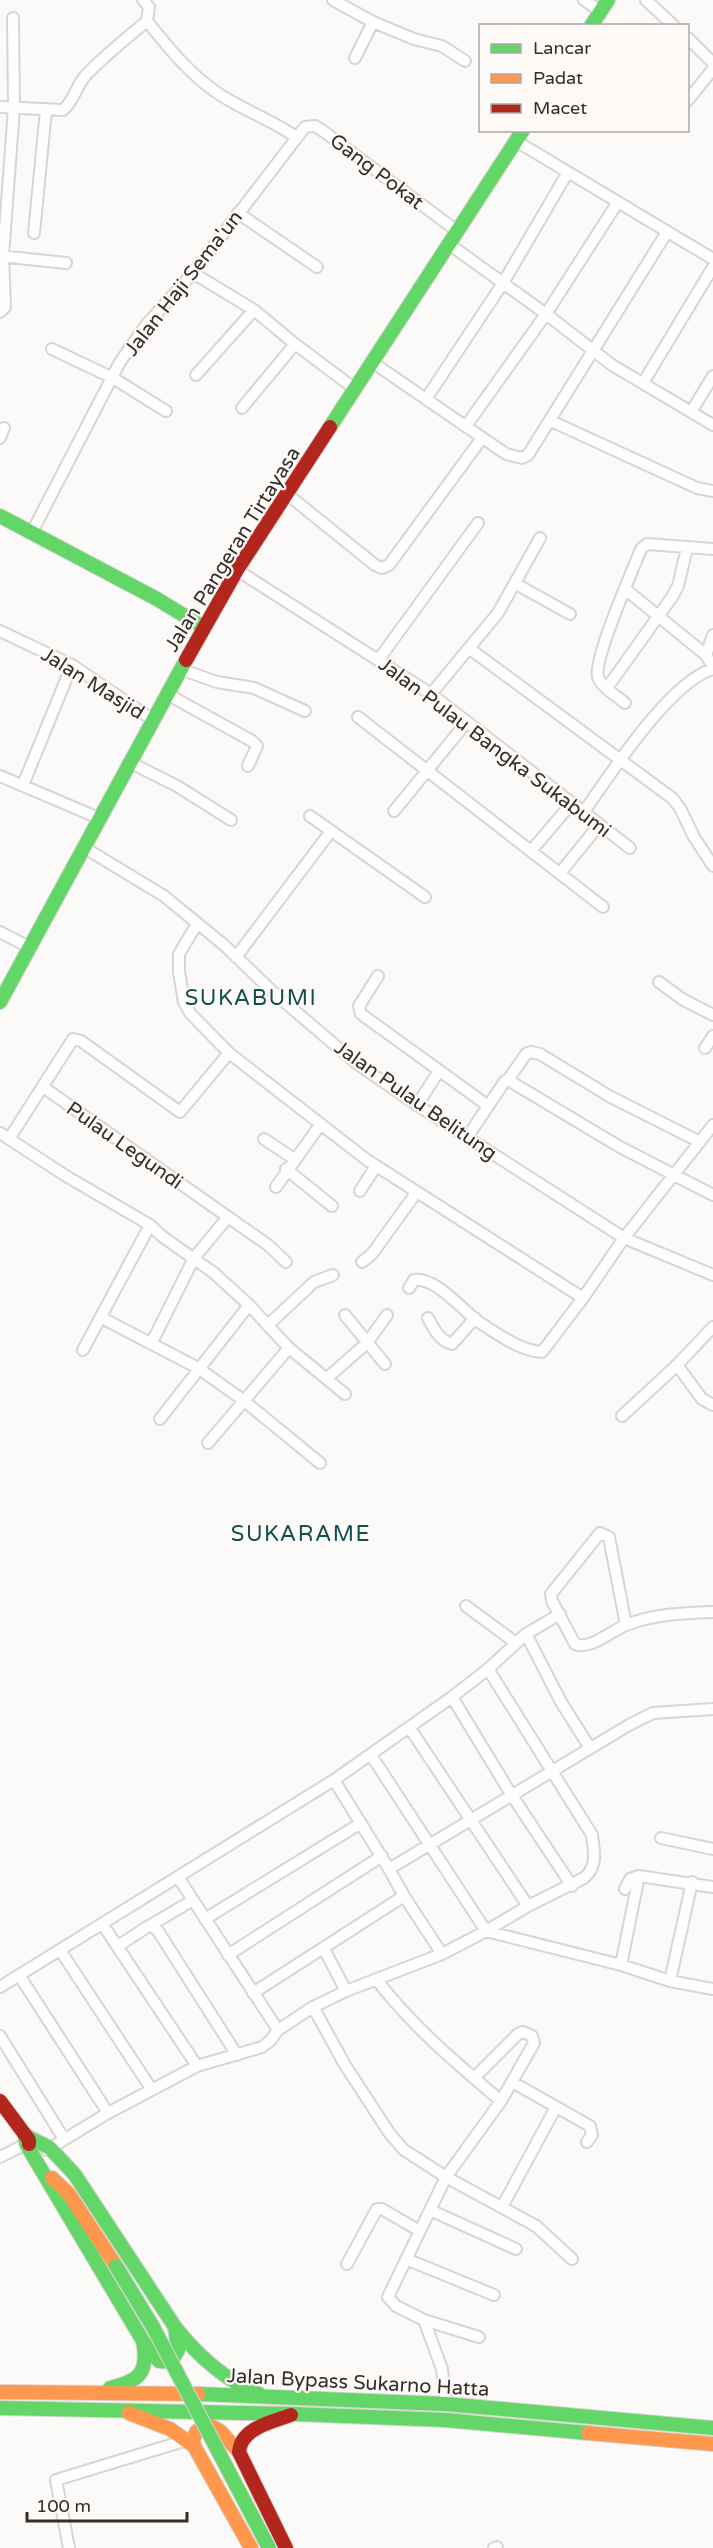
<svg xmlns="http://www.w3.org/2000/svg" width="713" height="2548" font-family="'Varela Round',sans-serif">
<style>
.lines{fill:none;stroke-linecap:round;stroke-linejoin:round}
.street-casing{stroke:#d8d5d2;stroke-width:14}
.fast-casing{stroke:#d8d5d2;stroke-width:16}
.slow-casing{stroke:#d8d5d2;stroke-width:16}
.jam-casing{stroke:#d8d5d2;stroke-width:16}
.street{stroke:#fffefe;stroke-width:10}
.fast{stroke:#63d668;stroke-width:14}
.slow{stroke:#ff974d;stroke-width:14}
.jam{stroke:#b3261e;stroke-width:14}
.fast-bridge-casing{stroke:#d8d5d2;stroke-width:16;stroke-linecap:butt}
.fast-bridge{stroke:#63d668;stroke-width:14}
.labels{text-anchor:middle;stroke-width:4.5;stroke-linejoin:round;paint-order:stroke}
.street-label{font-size:20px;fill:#342e2a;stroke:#fdf9f7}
.quarter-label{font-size:22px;letter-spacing:1.5px;fill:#104f50;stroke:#fdf9f7}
</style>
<rect width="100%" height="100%" fill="#fcfaf8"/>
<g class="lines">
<defs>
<path id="street" d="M143,0L149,7L147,21
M333,0L373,22L414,39L442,46L465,61
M584,0L600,11
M646,0L674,26
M147,21C168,47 189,74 219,94C243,110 272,120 296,137
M688,38L713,63
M355,58L373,22
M688,100L713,69
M0,107L63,110C74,101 76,86 86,75C105,55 127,38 147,21
M516,141L713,259
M238,213L317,267
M34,233L46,110
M449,244L546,314L612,365L713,425
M0,256L66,263
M193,273L254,310L295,344L355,389
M0,312L5,307L3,256L14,108L13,18
M52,349L113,378L166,411
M372,362L506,454L522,458L528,455L667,232
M196,375L254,310
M643,383L713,267
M426,399L503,283L568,172
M242,408L295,344
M691,412L713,376
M551,421L697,488L713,491
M466,426L546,314L618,202
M0,438L4,428
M287,494L375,565L382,568L389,565L482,438
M32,532L120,362L146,325L193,273L305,127L315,126L323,131L457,231
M237,570L431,694L630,848
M516,584L570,614
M625,589L706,655L713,667
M0,631L72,665L153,720
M470,649L672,798L680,808L694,837L713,866
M706,655L713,635
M379,659L478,523
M180,669L217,682L254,688L305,711
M607,688L672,597L678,586L687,548
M167,694L252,741L257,746L248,766
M431,694L498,613L540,538
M625,703C617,696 601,687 598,677C593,659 633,570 641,549L647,544L713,549
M358,717L603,907
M131,763L177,786L231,820
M0,776L101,819
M23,785L72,665
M394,811L466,723
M583,813C610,775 669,682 713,669
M310,816L425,897
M85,848L164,896L224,945L274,993L356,1063L417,1105L624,1238L713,1275
M531,851L571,804
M560,873L599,825
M197,924L179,954V972L184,1002L190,1013L229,1053L367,1160L583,1298
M0,932L27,946
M236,957L331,831
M378,976L359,1006L361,1014L487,1105
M659,982L682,999L713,1015
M705,1048L713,1036
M508,1080L526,1054L531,1052L540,1054L609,1096L700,1142
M43,1087L268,1245L286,1262
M417,1105L439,1071
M0,1133L66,1176L150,1225L163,1237L214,1273L249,1305L289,1348L345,1394
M468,1136L505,1081L508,1080L620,1147L713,1195
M9,1139L73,1039L81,1041L180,1112L229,1053
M264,1139L294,1159
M286,1169L332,1206
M276,1187L320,1125
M360,1191L376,1166
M362,1262L372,1254L416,1193
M409,1288L414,1280C435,1276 462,1310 479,1322C497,1334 521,1351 542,1352L583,1298L624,1238L713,1125
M345,1315L385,1364
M102,1318L198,1368L243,1400L320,1463
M428,1318C434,1329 439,1340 452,1344L475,1318
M268,1325L314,1282L333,1275
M713,1327L677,1365L702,1399L713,1405
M151,1344L194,1258L228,1217
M83,1350L150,1225
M327,1378L367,1343L387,1315
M622,1416L677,1365
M160,1419L249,1305
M208,1443L289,1348
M466,1606L516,1643
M626,1625L609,1537L600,1533L551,1594L552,1601L575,1644C591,1650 611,1631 626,1625C654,1614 683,1613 713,1612
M526,1634L561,1702L590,1748
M452,1697L511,1794L572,1886
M409,1727L528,1906
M371,1755L486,1931L528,1906L584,1878C598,1866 594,1852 592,1835L488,1669
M661,1838L713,1849
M389,1869L629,1725L653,1713L713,1709
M178,1877L278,2030
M625,1889L630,1879L639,1876L713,1887
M404,1896L442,1954
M205,1919L361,1823
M103,1925L197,2066
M151,1925L193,1900
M118,1946L147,1927L151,1925L158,1931L237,2055
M324,1949L346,1991
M60,1950L152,2090
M228,1955L382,1856
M621,1965L639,1876
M19,1975L108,2113
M376,1979C412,2026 456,2063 501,2101
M670,1981L692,1882
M0,1987L334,1780L452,1697L488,1669L526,1634L560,1614
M253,1993L404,1896L389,1869L334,1780
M313,2007L345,2065L390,2134L404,2150L446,2177L536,2226L572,2259
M0,2036L64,2139
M512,2082L590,2126L592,2135L587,2142
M47,2150L108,2113L197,2066L262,2047L270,2041L278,2030L313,2007L346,1991L442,1954L486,1931L621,1965L670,1981L713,1989
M0,2157L26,2144
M502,2207L556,2107
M430,2210L516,2249
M406,2259L494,2295
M347,2264L377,2209H382L418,2230
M424,2320L479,2337
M446,2404L442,2369L424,2320L396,2306L388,2297L446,2177L501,2101L534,2043L532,2036L523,2032L518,2034L474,2078
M69,2548L56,2480L187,2440
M494,2548L497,2547"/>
<path id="fast" d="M591,26L608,0
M330,427L523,130
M0,516L157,599L203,627
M0,1002L186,660
M25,2135L26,2144L143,2341C149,2372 140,2381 110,2388
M26,2136L50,2148L75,2175L175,2327C198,2356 224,2380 259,2394
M145,2344L159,2361L171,2362L178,2350L175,2327
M198,2394L446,2404L713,2428
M0,2408L294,2414L445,2420L588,2433"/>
<path id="slow" d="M52,2178L69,2194L116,2266
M0,2392L198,2394
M129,2413L170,2429L194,2446L251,2548
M588,2433L713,2444
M194,2446L193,2439L197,2431L211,2426L220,2431L239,2452"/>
<path id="jam" d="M186,660L237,570L330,427
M0,2101L29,2140V2144
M286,2548L239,2452C241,2428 272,2422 291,2415"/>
</defs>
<use href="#street" class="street-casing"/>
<use href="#fast" class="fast-casing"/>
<use href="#slow" class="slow-casing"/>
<use href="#jam" class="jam-casing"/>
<use href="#street" class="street"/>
<use href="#fast" class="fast"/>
<use href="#slow" class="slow"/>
<use href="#jam" class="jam"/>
<defs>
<path id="fast-bridge" d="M116,2266L153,2327L269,2548"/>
</defs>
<use href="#fast-bridge" class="fast-bridge-casing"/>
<use href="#fast-bridge" class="fast-bridge"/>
</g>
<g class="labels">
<g class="street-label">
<text transform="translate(377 171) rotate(37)" y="7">Gang Pokat</text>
<text transform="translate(183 283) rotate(-52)" y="7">Jalan Haji Sema'un</text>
<text transform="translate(232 549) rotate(-58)" y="7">Jalan Pangeran Tirtayasa</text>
<text transform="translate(93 683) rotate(32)" y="7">Jalan Masjid</text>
<text transform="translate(495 747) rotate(37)" y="7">Jalan Pulau Bangka Sukabumi</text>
<text transform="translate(416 1100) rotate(35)" y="7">Jalan Pulau Belitung</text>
<text transform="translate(125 1145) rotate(35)" y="7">Pulau Legundi</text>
<text transform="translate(358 2382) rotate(3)" y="7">Jalan Bypass Sukarno Hatta</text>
</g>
<g class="quarter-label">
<text x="251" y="1005">SUKABUMI</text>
<text x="301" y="1541">SUKARAME</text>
</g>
</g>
<rect x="479" y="24" width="210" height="108" fill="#fdf9f7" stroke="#ada8a5" stroke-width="1.5"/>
<rect x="491" y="44" width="30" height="9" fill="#63d668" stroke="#ada8a5" stroke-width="1.5"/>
<text x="533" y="54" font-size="18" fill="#342e2a">Lancar</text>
<rect x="491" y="74" width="30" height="9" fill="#ff974d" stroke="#ada8a5" stroke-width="1.5"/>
<text x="533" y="84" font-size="18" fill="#342e2a">Padat</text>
<rect x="491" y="104" width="30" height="9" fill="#b3261e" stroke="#ada8a5" stroke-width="1.5"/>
<text x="533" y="114" font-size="18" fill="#342e2a">Macet</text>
<path d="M27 2512v9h160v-9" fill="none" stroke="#342e2a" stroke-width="3"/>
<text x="36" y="2512" font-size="18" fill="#342e2a" stroke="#fdf9f7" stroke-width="4.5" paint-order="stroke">100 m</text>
</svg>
